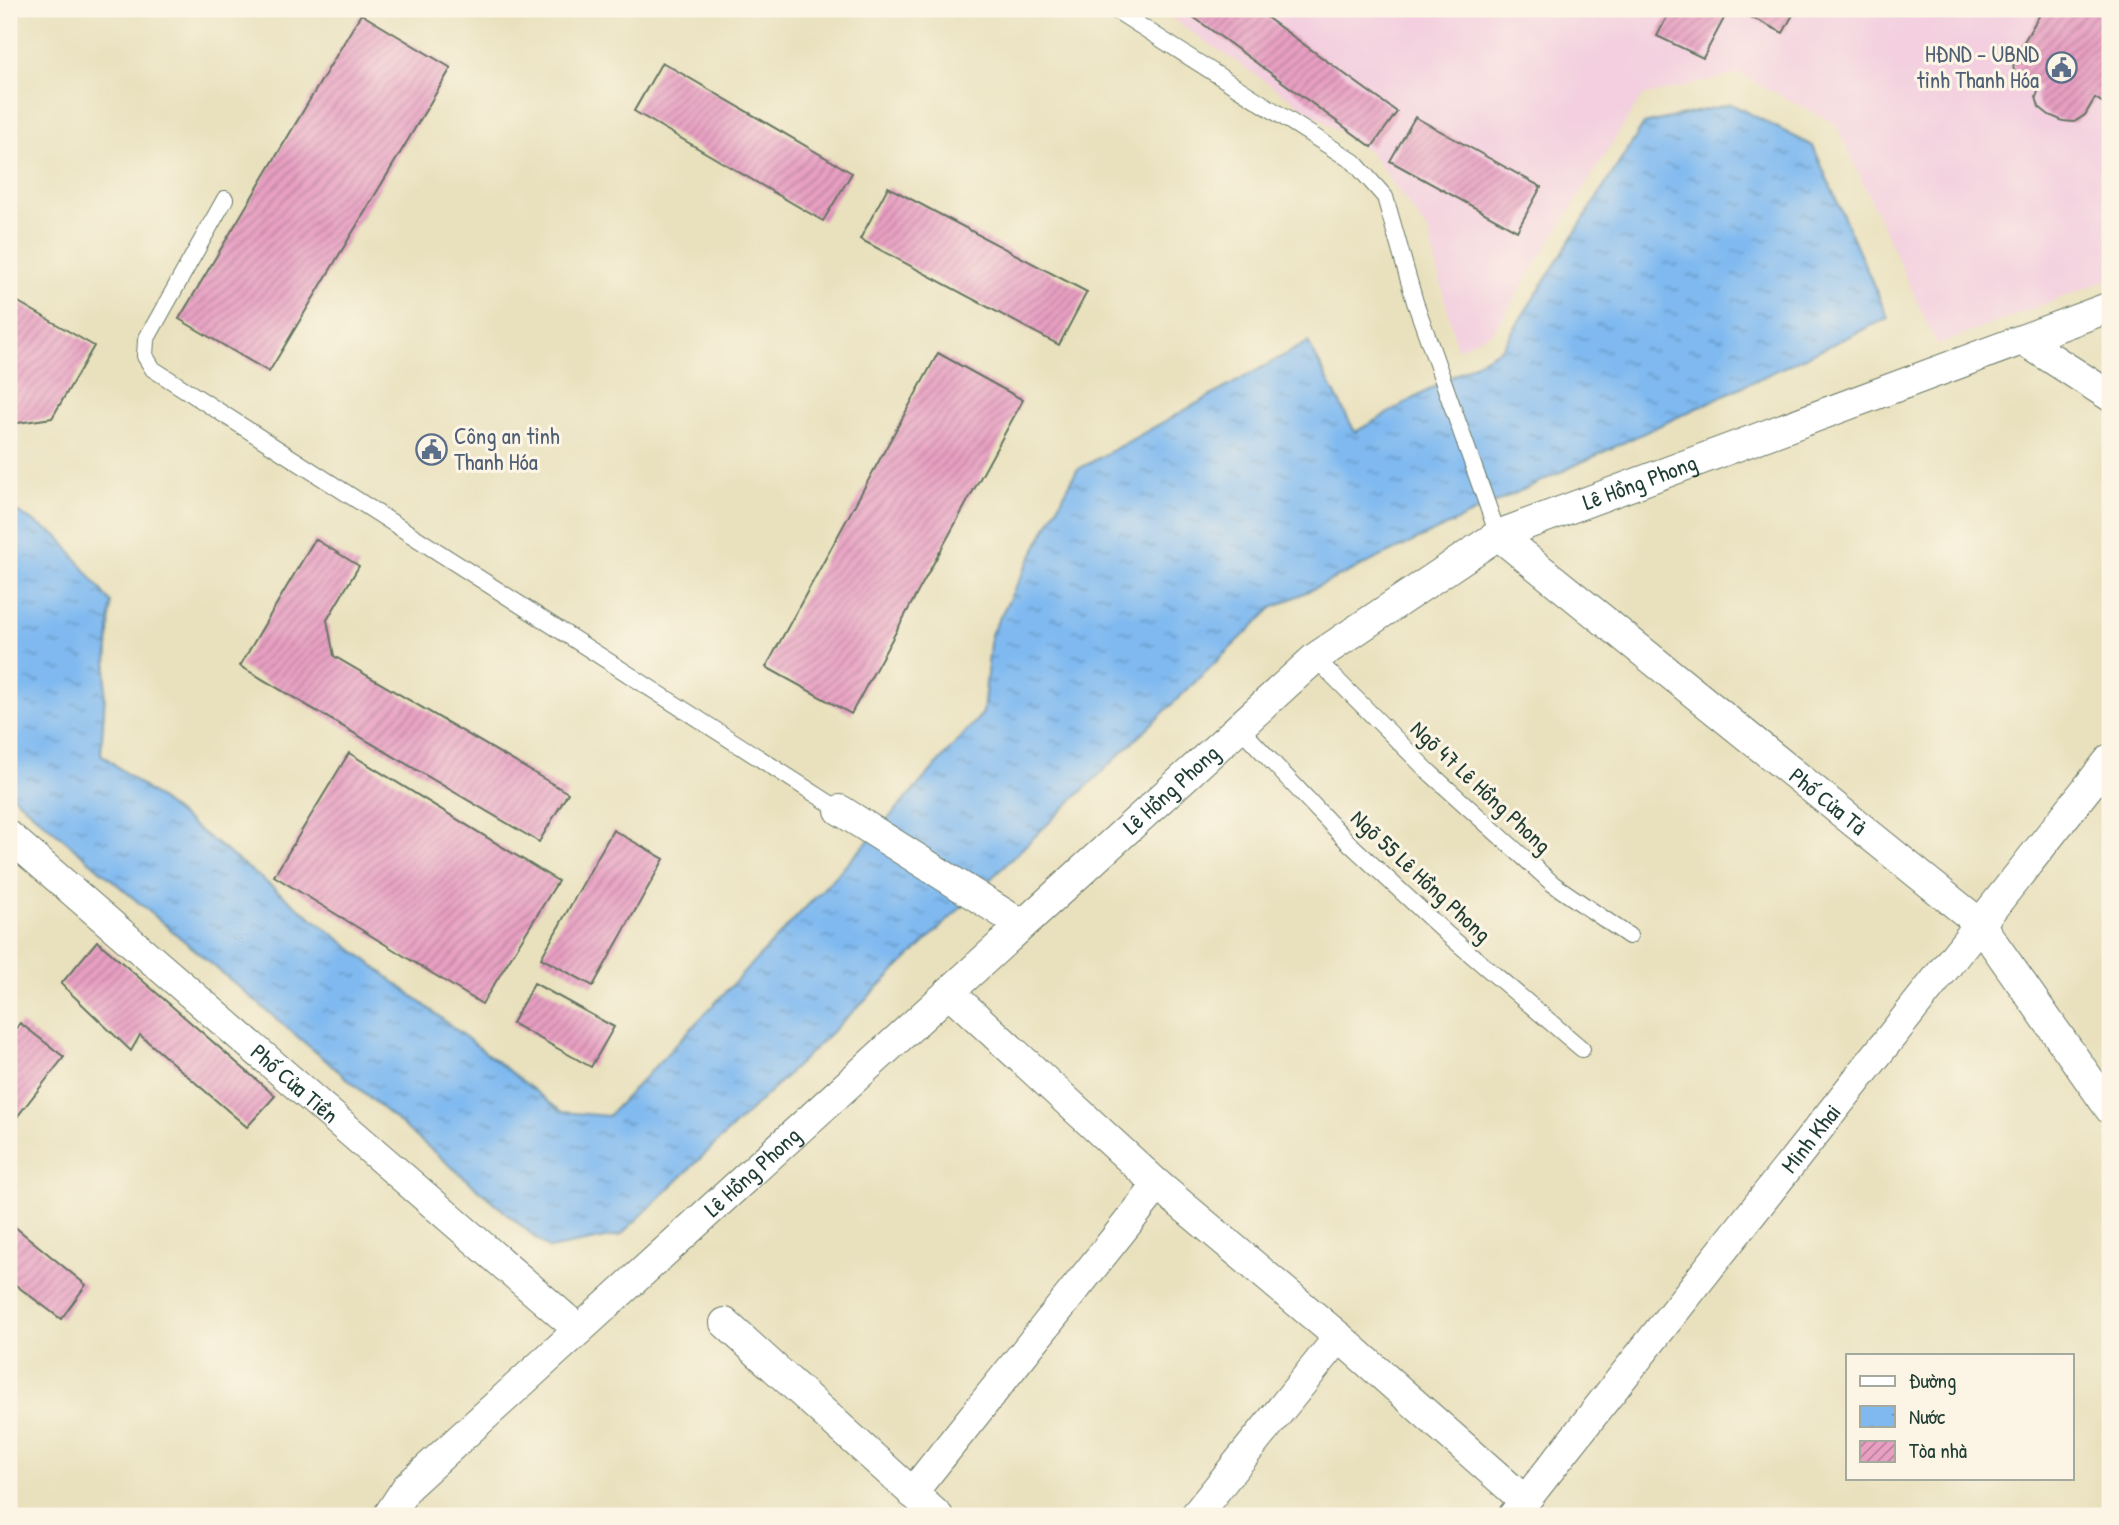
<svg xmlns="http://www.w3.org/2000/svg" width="2119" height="1525" font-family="'Patrick Hand',sans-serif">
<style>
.built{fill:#f3cfdf}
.water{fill:url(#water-ripples);stroke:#4f7b92;stroke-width:2}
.building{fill:url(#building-hatch)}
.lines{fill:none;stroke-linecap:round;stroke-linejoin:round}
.service-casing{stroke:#667664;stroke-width:18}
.minor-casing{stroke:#667664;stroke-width:32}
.service{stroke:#fff;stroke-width:16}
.minor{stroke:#fff;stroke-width:30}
.labels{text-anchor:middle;stroke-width:6;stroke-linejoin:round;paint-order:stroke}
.service-label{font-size:23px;fill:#4e5e75;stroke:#fcf5e5;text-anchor:end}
.street-label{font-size:23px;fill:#1f3d34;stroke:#fcf5e5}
</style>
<defs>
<pattern id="water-ripples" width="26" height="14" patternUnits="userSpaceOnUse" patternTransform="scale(1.75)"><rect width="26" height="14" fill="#7fb9f0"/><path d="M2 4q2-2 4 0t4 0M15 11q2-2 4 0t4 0" fill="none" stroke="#6798c3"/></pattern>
<pattern id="building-hatch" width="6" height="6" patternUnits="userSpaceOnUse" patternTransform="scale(1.75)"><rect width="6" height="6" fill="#e89fc2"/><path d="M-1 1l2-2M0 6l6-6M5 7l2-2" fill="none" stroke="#bb839e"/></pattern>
</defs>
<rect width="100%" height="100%" fill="#fcf5e5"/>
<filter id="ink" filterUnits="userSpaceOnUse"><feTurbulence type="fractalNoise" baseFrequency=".0143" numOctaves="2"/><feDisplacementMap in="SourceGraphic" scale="14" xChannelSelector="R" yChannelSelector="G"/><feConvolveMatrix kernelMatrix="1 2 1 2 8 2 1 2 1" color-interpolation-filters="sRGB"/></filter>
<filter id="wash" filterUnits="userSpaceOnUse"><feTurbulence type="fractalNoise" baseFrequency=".00686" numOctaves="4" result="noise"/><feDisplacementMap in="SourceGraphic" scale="28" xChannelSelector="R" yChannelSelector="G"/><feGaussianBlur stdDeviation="1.57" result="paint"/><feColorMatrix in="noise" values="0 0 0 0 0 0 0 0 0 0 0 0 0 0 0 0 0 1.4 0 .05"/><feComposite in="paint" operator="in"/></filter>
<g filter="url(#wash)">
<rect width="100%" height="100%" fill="#e9e1be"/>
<path class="built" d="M1158,9H2110V279L1937,345L1836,124L1739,74L1642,96L1494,331L1457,349L1428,231L1370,152Z"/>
<path class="water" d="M1731,104L1813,146L1888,318L1272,608L621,1235L549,1249L9,793V507L59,537L111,603L101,754L562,1112L608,1116L861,849L983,713L991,634L1077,470L1308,342L1355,432L1502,348L1644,124Z"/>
<g id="blocks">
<path class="building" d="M1186,9H1255L1397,112L1372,147L1185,11Z
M1671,9H1729L1703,58L1657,36Z
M1735,9H1796L1783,33Z
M2038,9H2110V107L2095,98L2085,115L2074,122L2063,121L2049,115L2039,107L2036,97L2040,87L2014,74L2013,60L2042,11Z
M361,14L451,68L269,372L179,319Z
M662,62L852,173L823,221L634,111Z
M1415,117L1541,187L1517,231L1390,161Z
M888,187L1087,292L1059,345L860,239Z
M15,300L94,346L52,418L18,423L9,418V311Z
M938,353L1023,400L851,714L766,667Z
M315,539L359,566L327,620L334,656L568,793L539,842L240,666Z
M349,753L558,881L482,1004L274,876Z
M613,830L664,859L593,986L541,958Z
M97,941L275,1096L247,1127L140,1035L131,1051L61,984Z
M534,983L614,1027L591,1067L512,1023Z
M20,1023L64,1057L9,1127V1038Z
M9,1222L86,1285L61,1319L9,1280Z"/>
</g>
</g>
<g filter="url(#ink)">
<use href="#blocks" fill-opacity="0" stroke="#667664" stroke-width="2"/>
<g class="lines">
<defs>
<path id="service" d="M1114,9L1354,162L1385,197L1415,302L1498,535
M225,199L146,340L145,356L153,369L840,810
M1315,658L1429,772L1553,884L1629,936
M1239,727L1348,842L1448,935L1582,1049"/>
<g id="minor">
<path d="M2023,340L2110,396"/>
<path id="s1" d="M1498,535L1979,923L2110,1109"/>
<path d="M840,810L1022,925"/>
<path id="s2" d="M9,836L579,1330"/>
<path d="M949,992L1158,1185L1339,1337L1525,1501"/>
<path d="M725,1323L938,1516"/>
<path d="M912,1493L1158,1185"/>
<path id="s3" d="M388,1516L407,1487L1315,658L1498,535L2110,307"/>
<path d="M1195,1516L1339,1337"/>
<path id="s4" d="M1513,1516L2110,759"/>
</g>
</defs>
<use href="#service" class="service-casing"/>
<use href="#minor" class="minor-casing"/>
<use href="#service" class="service"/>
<use href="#minor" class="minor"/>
</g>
</g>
<defs>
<symbol id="civic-ring" viewBox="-11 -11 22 22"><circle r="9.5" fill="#fcf5e5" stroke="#5c6f8a" stroke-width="1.5"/><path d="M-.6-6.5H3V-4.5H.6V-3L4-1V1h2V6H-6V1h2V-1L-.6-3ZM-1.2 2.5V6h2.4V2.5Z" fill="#5c6f8a"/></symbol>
</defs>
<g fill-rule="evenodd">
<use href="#civic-ring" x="2044" y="50" width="35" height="35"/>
<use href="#civic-ring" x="414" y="432" width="35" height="35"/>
</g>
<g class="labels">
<g class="service-label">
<text x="2039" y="62">HĐND - UBND<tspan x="2039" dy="26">tỉnh Thanh Hóa</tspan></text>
<text x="454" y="444" text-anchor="start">Công an tỉnh<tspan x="454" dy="26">Thanh Hóa</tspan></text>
</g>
<g class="street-label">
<text dy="8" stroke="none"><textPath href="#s3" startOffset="1636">Lê Hồng Phong</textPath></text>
<text transform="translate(1481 787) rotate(43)" y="8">Ngõ 47 Lê Hồng Phong</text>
<text dy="8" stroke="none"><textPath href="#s3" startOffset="1069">Lê Hồng Phong</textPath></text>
<text dy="8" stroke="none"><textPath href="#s1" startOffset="424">Phố Cửa Tả</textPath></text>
<text transform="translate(1421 876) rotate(43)" y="8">Ngõ 55 Lê Hồng Phong</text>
<text dy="8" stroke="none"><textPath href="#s2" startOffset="378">Phố Cửa Tiền</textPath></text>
<text dy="8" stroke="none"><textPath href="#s4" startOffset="481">Minh Khai</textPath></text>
<text dy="8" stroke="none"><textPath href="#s3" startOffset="502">Lê Hồng Phong</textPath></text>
</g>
</g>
<rect width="2119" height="1525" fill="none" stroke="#fcf5e5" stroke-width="35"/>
<rect x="1846" y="1354" width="228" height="126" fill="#fcf5e5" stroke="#a4ab9e" stroke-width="2"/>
<rect x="1860" y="1376" width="35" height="10" fill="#ffffff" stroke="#a4ab9e" stroke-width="2"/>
<text x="1909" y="1388" font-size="21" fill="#1f3d34">Đường</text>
<rect x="1860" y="1406" width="35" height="21" fill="url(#water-ripples)" stroke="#a4ab9e" stroke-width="2"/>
<text x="1909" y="1424" font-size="21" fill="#1f3d34">Nước</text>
<rect x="1860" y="1441" width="35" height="21" fill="url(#building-hatch)" stroke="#a4ab9e" stroke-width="2"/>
<text x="1909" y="1458" font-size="21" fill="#1f3d34">Tòa nhà</text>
</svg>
